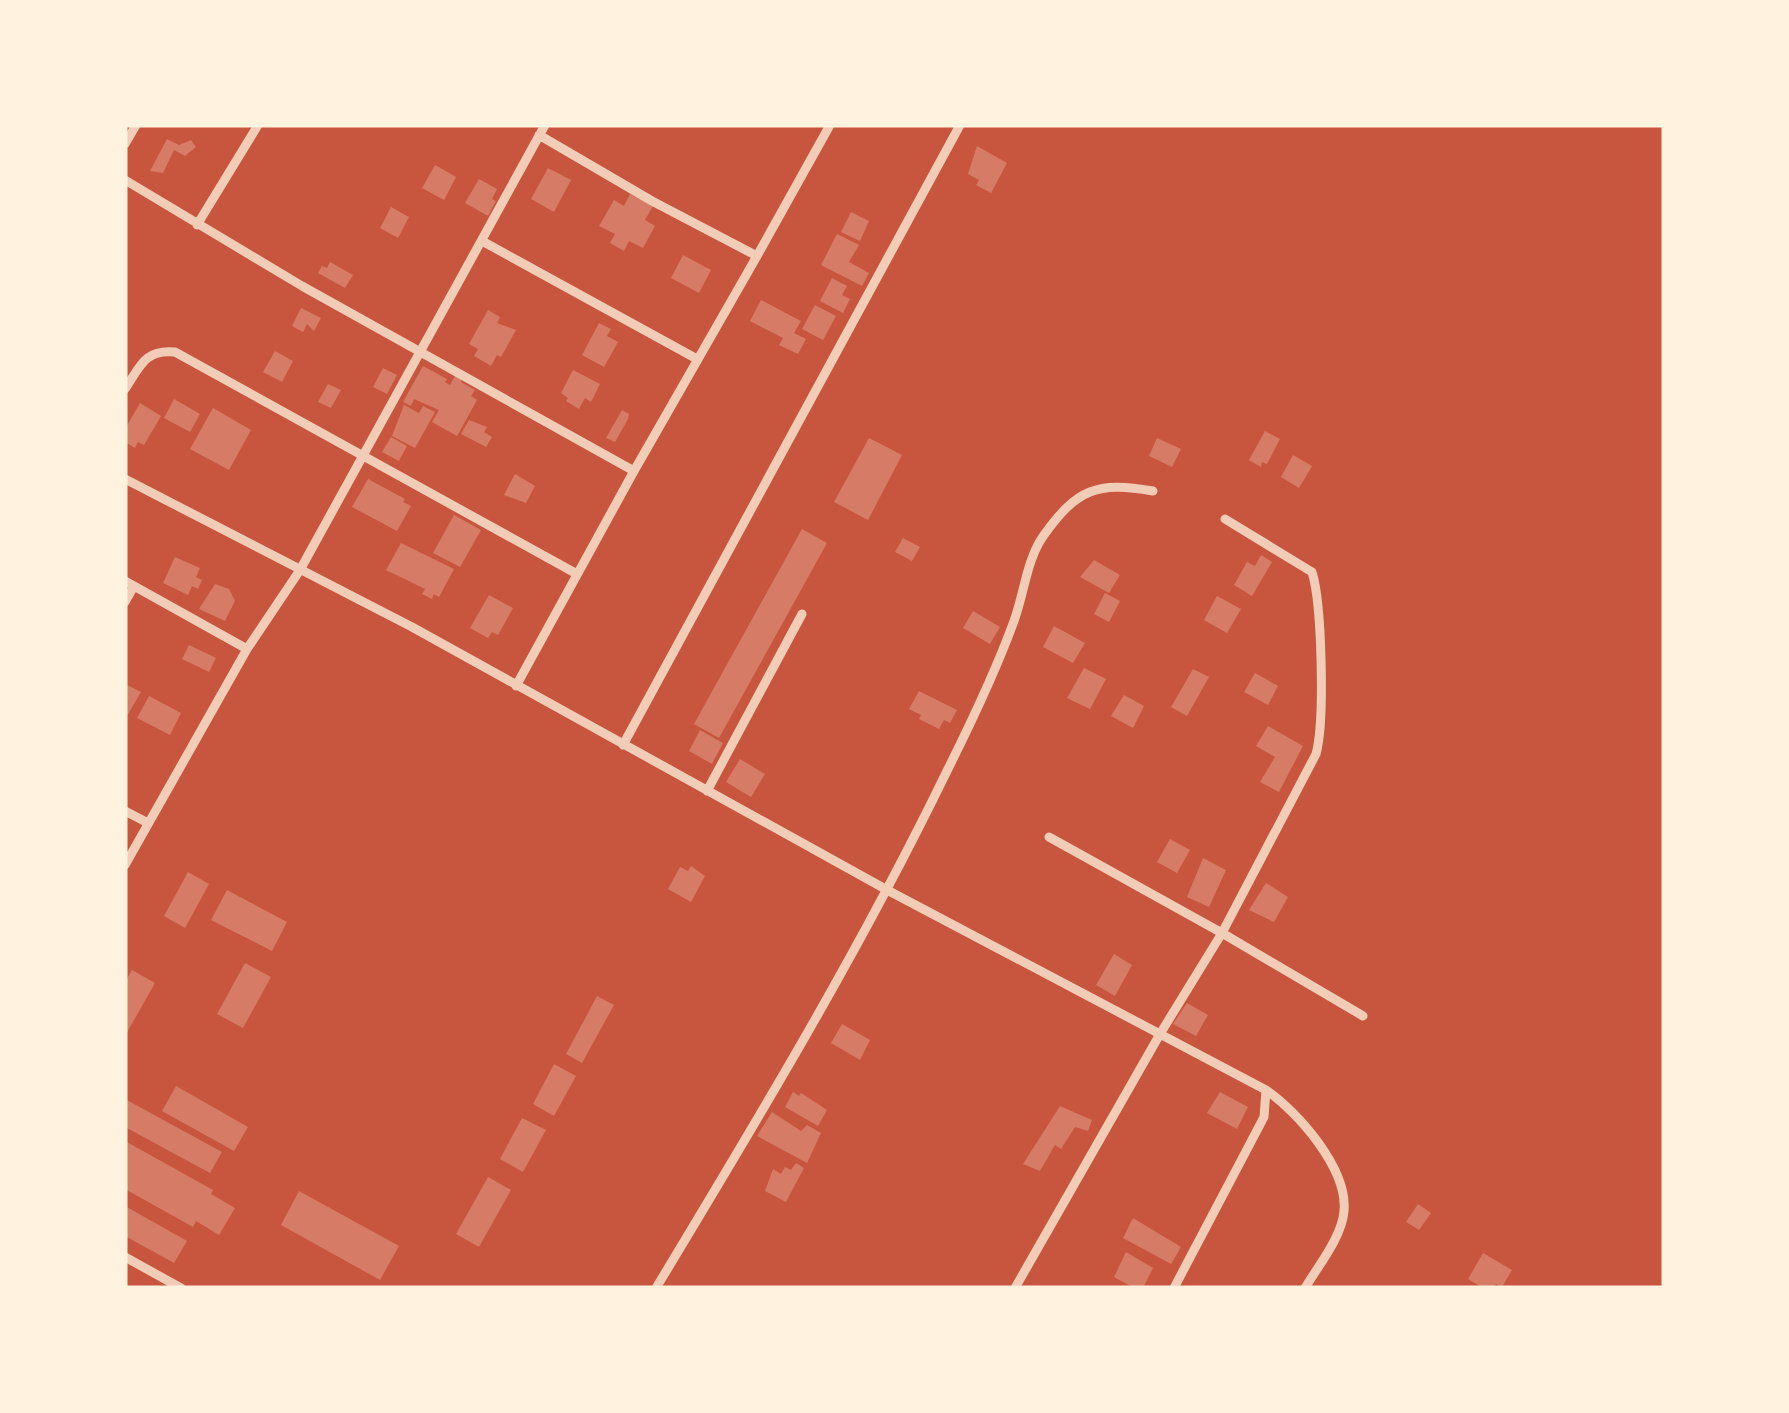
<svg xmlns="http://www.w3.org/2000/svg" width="1789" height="1413" font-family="'Public Sans',sans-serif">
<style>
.building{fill:#d67c66}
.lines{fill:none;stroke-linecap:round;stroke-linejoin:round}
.minor{stroke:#f1ccb7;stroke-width:9}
</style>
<rect width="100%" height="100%" fill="#c8553d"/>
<path class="building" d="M167,139L179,145L191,140L196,147L185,156L174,150L163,173L150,171Z
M977,146L1007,163L991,193L976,185L979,180L968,174Z
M435,165L456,177L444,200L422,188Z
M548,168L571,180L554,212L531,199Z
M479,179L497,189L492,199L496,201L488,216L465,203Z
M630,194L653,206L645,220L655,226L643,248L629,241L624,251L610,243L615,234L599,226L614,200L624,206Z
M391,207L409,217L398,238L380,228Z
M851,212L869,221L860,241L841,232Z
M837,234L859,245L849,262L869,273L862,286L821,265Z
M683,255L711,270L699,293L671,278Z
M330,262L353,275L345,288L318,273L322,266L327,268Z
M832,278L847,286L842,295L850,299L843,313L820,301Z
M761,300L801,321L794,333L806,339L798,354L779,345L783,338L750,321Z
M815,305L836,316L823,340L802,329Z
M301,308L321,318L314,331L307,324L303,332L292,326Z
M488,310L500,317L497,323L516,330L501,357L497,355L491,366L474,356L478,349L469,344Z
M599,323L611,329L607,336L618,342L604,367L582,355Z
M275,351L293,361L282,382L263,372Z
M423,366L447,379L445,382L450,385L457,372L464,376L461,382L475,390L471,396L477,400L457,436L432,422L439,410L414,399L411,406L403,402Z
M383,368L397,375L387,394L373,387Z
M573,370L600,384L591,402L585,398L579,409L566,401L568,398L561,393Z
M328,384L341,390L331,408L318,402Z
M174,399L200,414L190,432L164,418Z
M140,403L161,416L144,445L138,442L135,448L125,442V429Z
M404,405L419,413L423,406L435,412L415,448L392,436Z
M213,408L251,430L229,470L190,449Z
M622,410L629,414L628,419L615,442L606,438Z
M469,420L487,427L484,432L492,437L486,447L461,434Z
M1265,431L1280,439L1267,464L1262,462L1261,467L1249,460Z
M391,437L407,446L399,461L382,452Z
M869,438L902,455L868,520L834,502Z
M1157,438L1181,449L1172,467L1149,456Z
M1293,455L1312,466L1299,488L1281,477Z
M515,474L535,486L526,503L504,495Z
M368,479L405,499L403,502L411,506L397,531L352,507Z
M454,515L481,530L460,567L433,553Z
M802,529L827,543L719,738L694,724Z
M903,538L920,547L912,561L895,552Z
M401,543L454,569L439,597L434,594L432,599L422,594L425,589L386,570Z
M1261,555L1272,562L1252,596L1234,585L1247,562L1255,566Z
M175,557L200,568L196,577L202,580L198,589L192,586L188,595L163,583Z
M1094,560L1120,575L1109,593L1080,577Z
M215,584L229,589L235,601L225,621L199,609Z
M1105,593L1120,601L1109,622L1094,614Z
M489,595L513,608L498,635L492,632L488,638L470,628Z
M1217,596L1241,609L1227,633L1204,620Z
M973,611L1000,627L990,644L963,628Z
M1054,626L1085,643L1073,663L1043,647Z
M189,645L216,658L209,672L182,659Z
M1084,668L1106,679L1090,709L1067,698Z
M1193,669L1209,677L1187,716L1171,707Z
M1255,673L1278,686L1268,705L1244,692Z
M125,684L141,692L127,716L125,715Z
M919,691L957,710L950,723L944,720L939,729L919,719L921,715L909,709Z
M1124,695L1144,706L1133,728L1111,716Z
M149,696L181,713L170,735L137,718Z
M1268,726L1303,746L1279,792L1260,782L1275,757L1256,746Z
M700,730L723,743L712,764L689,751Z
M740,759L765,774L751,797L726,782Z
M1170,839L1190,850L1177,873L1157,862Z
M1203,858L1226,870L1209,907L1187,897Z
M691,866L705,876L691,902L668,889L680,867L688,871Z
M188,872L209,884L185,928L164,916Z
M1266,883L1288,897L1274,922L1249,910Z
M227,890L287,922L272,951L211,920Z
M1114,954L1132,965L1115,996L1096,985Z
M245,963L271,977L243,1028L217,1014Z
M132,970L155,983L125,1036V982Z
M597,996L614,1005L582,1063L566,1054Z
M1187,1003L1208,1015L1196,1036L1173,1024Z
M842,1024L870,1040L860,1060L831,1043Z
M554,1064L576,1076L554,1116L533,1104Z
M176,1086L248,1127L234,1151L162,1111Z
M793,1092L799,1096L801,1093L827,1110L818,1126L785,1107Z
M1220,1092L1248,1107L1237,1129L1207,1113Z
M125,1099L222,1152L210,1173L125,1127Z
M1060,1106L1092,1120L1088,1131L1075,1127L1061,1149L1055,1145L1040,1171L1023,1164Z
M772,1112L801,1131L807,1125L821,1133L807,1163L757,1136Z
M522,1118L546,1130L523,1172L500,1159Z
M125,1141L213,1190L211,1194L235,1208L219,1235L196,1221L193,1227L125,1189Z
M796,1163L804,1168L786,1202L765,1191L773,1169L781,1174L785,1167L791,1170Z
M488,1177L511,1190L479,1247L456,1234Z
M299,1191L399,1246L380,1280L281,1225Z
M1418,1204L1431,1213L1419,1230L1406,1222Z
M125,1206L187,1241L174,1263L125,1236Z
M1133,1218L1181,1247L1171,1264L1123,1238Z
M1126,1252L1153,1268L1143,1288H1134L1114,1277Z
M1483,1253L1512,1270L1502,1287L1496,1284L1493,1288H1483L1468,1279Z"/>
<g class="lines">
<path class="minor" d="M125,144L136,125
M125,180L302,286L634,471
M197,225L258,125
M482,241L697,359
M757,256L830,125
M125,389C140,367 144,349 175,352L577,574
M125,479L412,627L889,891L1266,1090L1264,1117L1174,1288
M125,581L247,649
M125,602L134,586
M516,686L634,471L757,256L652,201L539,135
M623,745L960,125
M707,791L802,614
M125,811L148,823
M1049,837L1222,933L1363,1016
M125,865L247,649L300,570L545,125
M1266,1090C1298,1112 1348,1169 1344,1211C1342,1237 1318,1266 1305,1288
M125,1257L181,1288
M656,1288C758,1119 860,950 946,773C971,723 995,673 1014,621C1024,594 1027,558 1044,535C1077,489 1097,481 1153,491
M1015,1288L1160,1034L1222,933L1316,754C1325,722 1322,604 1312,572L1225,519"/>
</g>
<rect width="1789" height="1413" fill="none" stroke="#fff3e0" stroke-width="255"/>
</svg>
